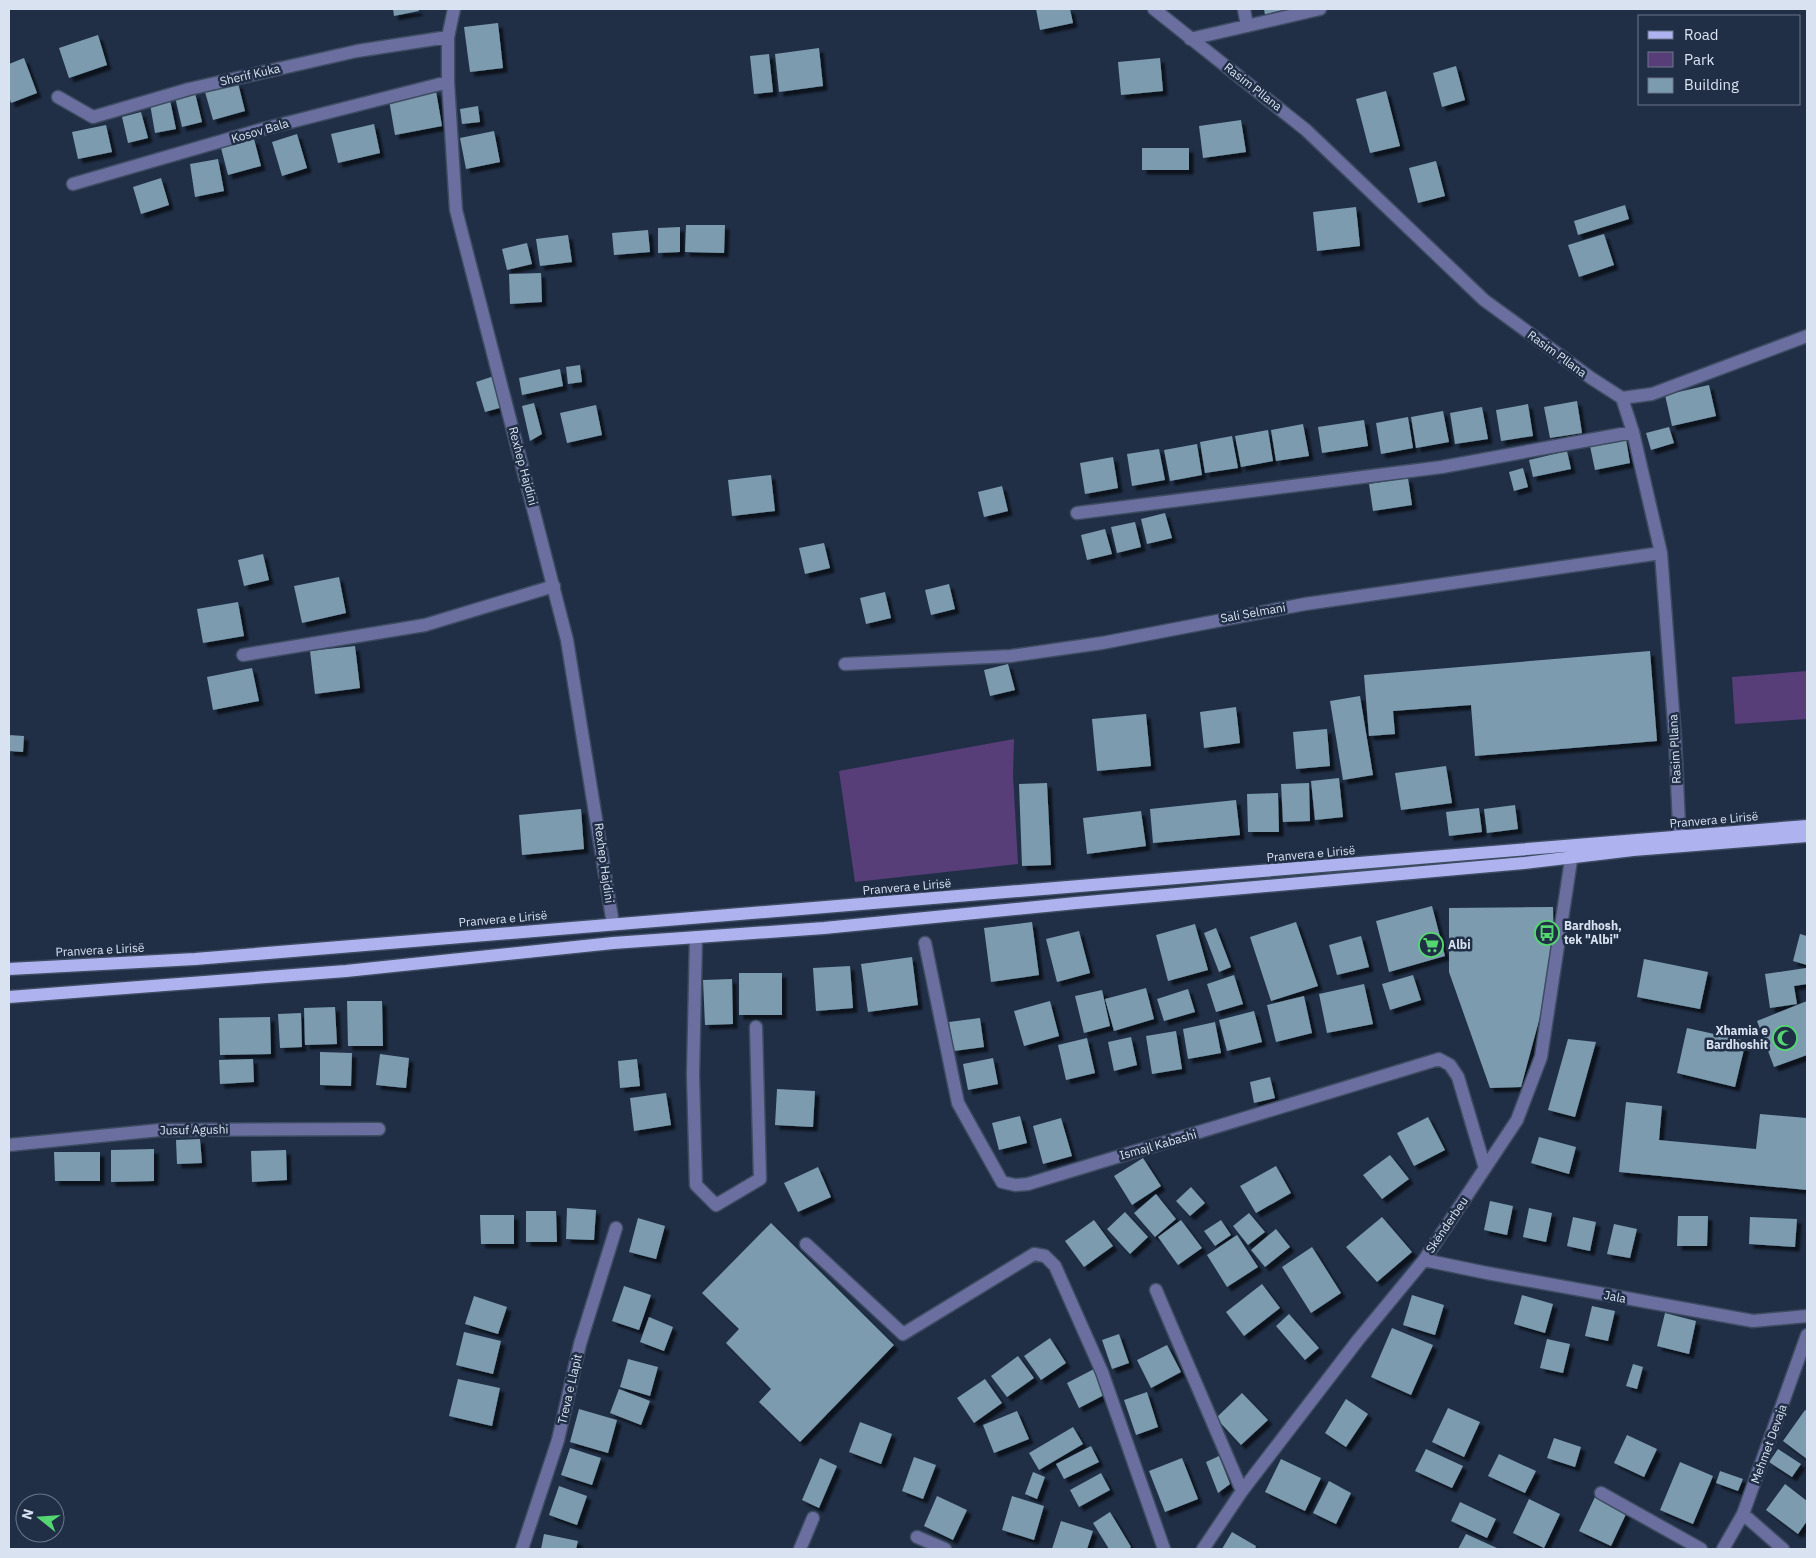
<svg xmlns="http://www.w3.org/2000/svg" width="1816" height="1558" font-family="'IBM Plex Sans',sans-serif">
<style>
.green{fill:#583e78}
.building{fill:#7b9baf;filter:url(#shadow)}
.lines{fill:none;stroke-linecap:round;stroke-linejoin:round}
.minor-casing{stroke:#3d4c61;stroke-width:15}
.major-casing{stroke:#3d4c61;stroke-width:15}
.minor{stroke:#6b6fa0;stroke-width:12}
.major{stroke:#aeb3ef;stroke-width:12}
.labels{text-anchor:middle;stroke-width:5;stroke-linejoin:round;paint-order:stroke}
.street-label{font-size:12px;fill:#d8e2f1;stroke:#202f46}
.poi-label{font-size:12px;font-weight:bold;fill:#d8e2f1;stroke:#202f46;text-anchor:start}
</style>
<defs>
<filter id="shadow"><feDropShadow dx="4.5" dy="4.5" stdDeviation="1" flood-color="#0009"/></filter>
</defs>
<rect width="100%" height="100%" fill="#202f46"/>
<path class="green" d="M1807,671V719L1735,724L1732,677Z
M1014,739L1013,775L1018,864L855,882L839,771Z"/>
<path class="building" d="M393,9H418L419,11L394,16Z
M1036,9H1070L1073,23L1040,30Z
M1264,9H1288L1265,15Z
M498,23L503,68L470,72L464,27Z
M98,35L107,65L69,78L59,48Z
M819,48L823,86L779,92L775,54Z
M769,54L773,92L754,94L750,56Z
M24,58L37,93L11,103L9,97V64Z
M1160,58L1163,91L1121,95L1118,62Z
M1456,66L1465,100L1442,107L1433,73Z
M238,83L245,111L213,120L205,92Z
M436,91L442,126L395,135L389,100Z
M1386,91L1400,146L1370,153L1356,99Z
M195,93L202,122L182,127L175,97Z
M170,100L176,129L155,133L150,104Z
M478,106L480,122L462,124L460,109Z
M141,112L148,138L128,143L122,117Z
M1241,120L1246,152L1203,158L1199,126Z
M374,124L380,153L338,163L331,134Z
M106,125L112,152L78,159L72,132Z
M494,131L500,162L466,169L460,138Z
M297,134L307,168L282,176L272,142Z
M254,139L261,166L228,175L221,148Z
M1142,148H1189V170H1142Z
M218,159L224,191L195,197L190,164Z
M1436,161L1445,196L1418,203L1409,168Z
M161,178L169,205L141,214L133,187Z
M1625,205L1629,219L1578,235L1574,221Z
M1356,207L1360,246L1317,251L1313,212Z
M686,225H725L724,253L685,252Z
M680,227V252L658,253V228Z
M648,230L650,252L614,255L612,233Z
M1604,234L1614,265L1579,277L1568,245Z
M568,235L572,262L540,266L536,239Z
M527,243L532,264L507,270L502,249Z
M541,273L542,302L510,304L509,274Z
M580,365L582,382L568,384L566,367Z
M560,369L563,386L522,395L519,378Z
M494,376L503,407L485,412L476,382Z
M1709,385L1716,416L1672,426L1665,395Z
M1577,401L1582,433L1550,438L1544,407Z
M534,403L542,434L530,441L522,406Z
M1528,404L1533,436L1501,441L1496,410Z
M596,405L602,435L567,443L560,413Z
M1482,407L1488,439L1455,444L1450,413Z
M1443,411L1449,442L1416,448L1411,417Z
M1408,417L1413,448L1381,454L1376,423Z
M1364,420L1368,446L1322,453L1318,427Z
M1303,424L1309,456L1276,461L1271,430Z
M1669,427L1674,443L1651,450L1646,433Z
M1268,430L1273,461L1241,467L1235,436Z
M1232,436L1238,468L1205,473L1200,442Z
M1626,439L1630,463L1595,470L1590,446Z
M1197,444L1202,475L1170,481L1164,450Z
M1159,449L1165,480L1132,486L1127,454Z
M1567,451L1571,469L1533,477L1529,460Z
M1113,457L1118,488L1085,494L1080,463Z
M1523,468L1528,487L1514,491L1509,472Z
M771,475L775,511L732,516L728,480Z
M1408,478L1412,505L1373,511L1369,484Z
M1002,486L1008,511L984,517L978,492Z
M1165,513L1172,538L1147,544L1141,519Z
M1135,522L1141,547L1117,553L1111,527Z
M1105,529L1112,554L1087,560L1081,535Z
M824,543L830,568L805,574L799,548Z
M263,554L269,580L244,586L238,560Z
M339,577L346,613L302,623L294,586Z
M949,584L955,609L931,615L925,590Z
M885,592L891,618L866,624L860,598Z
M238,602L244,636L203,643L197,609Z
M355,646L360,688L315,694L310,651Z
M1650,651L1657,741L1475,756L1471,705L1393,711L1395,734L1369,736L1364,675Z
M1008,664L1015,690L990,696L984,670Z
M252,668L259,701L213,710L207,677Z
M1360,696L1373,775L1343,780L1330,701Z
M1236,707L1240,743L1204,748L1200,712Z
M1146,714L1151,766L1097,771L1092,719Z
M1327,729L1330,766L1296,769L1293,732Z
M9,735L24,736L23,752L9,751Z
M1446,766L1452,803L1401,810L1395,773Z
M1339,778L1343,817L1315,820L1311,781Z
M1047,783L1051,865L1022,866L1019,784Z
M1309,783L1310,821L1283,822L1281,784Z
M1278,793L1279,832H1248L1247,794Z
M1236,800L1240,835L1153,843L1150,809Z
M1515,805L1518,829L1487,833L1484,809Z
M1479,808L1482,832L1449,836L1446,812Z
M581,809L584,849L522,855L519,815Z
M1141,811L1146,846L1087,854L1083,818Z
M1432,906L1445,956L1389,972L1376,921Z
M1553,907L1554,965L1521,1087L1490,1088L1449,972V908Z
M1032,922L1039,975L991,982L984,928Z
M1296,922L1318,986L1271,1001L1250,937Z
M1195,924L1208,970L1168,981L1156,935Z
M1216,928L1231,967L1219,972L1204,933Z
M1079,931L1090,973L1057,982L1046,939Z
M1800,934L1807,936V965L1793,961Z
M1361,936L1369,967L1337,975L1329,945Z
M912,957L918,1005L868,1012L861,964Z
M1644,959L1708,972L1700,1009L1637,997Z
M850,966L853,1008L816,1011L813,968Z
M1806,968L1807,984L1794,986L1797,1004L1770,1008L1765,974Z
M739,973H782V1015H739Z
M1234,975L1243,1004L1216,1012L1207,984Z
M1413,975L1421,1000L1390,1010L1382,984Z
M732,979L733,1024L705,1025L703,980Z
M1364,984L1373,1024L1327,1033L1319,994Z
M1146,988L1154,1019L1114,1031L1105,999Z
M1188,989L1195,1012L1164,1021L1157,999Z
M1102,990L1110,1026L1084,1033L1075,996Z
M1304,996L1312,1033L1276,1042L1267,1005Z
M347,1001H382L383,1046H348Z
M1050,1001L1059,1036L1024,1046L1014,1011Z
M1807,1001V1055L1774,1067L1757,1021Z
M335,1007L337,1044L305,1045L304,1008Z
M1254,1011L1262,1042L1227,1051L1219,1020Z
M301,1013L302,1047L280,1048L278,1014Z
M270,1017L271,1054L220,1055L219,1018Z
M980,1018L984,1047L954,1051L949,1022Z
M1215,1022L1221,1053L1188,1059L1183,1029Z
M1687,1028L1746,1041L1735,1087L1677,1073Z
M1176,1031L1182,1069L1152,1074L1146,1036Z
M1131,1037L1137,1065L1114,1071L1108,1042Z
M1087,1038L1095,1073L1066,1080L1058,1045Z
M1568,1039L1596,1042L1575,1117L1548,1110Z
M320,1052L352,1053L351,1086L320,1085Z
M380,1054L409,1058L406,1088L376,1085Z
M993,1058L998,1084L968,1090L963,1064Z
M253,1059L254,1082L220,1084L219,1060Z
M637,1059L640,1086L620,1088L618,1061Z
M1270,1077L1275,1098L1254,1103L1250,1082Z
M777,1089L815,1091L813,1127L775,1125Z
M666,1093L671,1125L634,1131L630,1098Z
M1626,1102L1662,1106L1659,1140L1756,1149L1760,1114L1807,1118V1190L1619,1172Z
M1020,1116L1027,1143L999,1150L992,1123Z
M1428,1117L1445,1150L1414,1166L1397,1133Z
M1061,1118L1072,1156L1043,1164L1033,1126Z
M1539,1137L1576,1147L1569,1174L1531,1163Z
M200,1139L202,1163L177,1164L176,1140Z
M154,1149V1181L111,1182V1150Z
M286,1150L287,1180L252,1182L251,1151Z
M54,1152H100V1181H55Z
M1390,1155L1409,1179L1382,1199L1363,1175Z
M1143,1158L1161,1186L1132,1205L1114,1176Z
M1276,1166L1291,1193L1256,1213L1240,1186Z
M818,1167L831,1197L798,1212L784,1183Z
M1191,1187L1205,1203L1190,1216L1176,1201Z
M1156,1194L1176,1219L1155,1237L1134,1213Z
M1490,1201L1513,1206L1507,1235L1484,1230Z
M567,1208L596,1210L594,1240L566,1239Z
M1529,1208L1552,1213L1546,1242L1523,1237Z
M526,1211H556L557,1242H526Z
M1125,1212L1148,1237L1130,1254L1107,1229Z
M1249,1213L1265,1232L1248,1245L1233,1226Z
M480,1215H514V1244H481Z
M1678,1216H1708L1707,1246H1677Z
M1382,1217L1412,1252L1377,1282L1346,1247Z
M1573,1217L1596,1222L1590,1251L1567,1246Z
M1750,1217L1797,1219L1795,1247L1749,1244Z
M638,1218L665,1226L656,1259L629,1252Z
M1094,1220L1113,1246L1084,1267L1065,1241Z
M1181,1220L1202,1248L1178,1265L1158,1237Z
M1221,1220L1231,1235L1215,1246L1204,1231Z
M771,1223L894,1345L800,1442L759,1402L771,1389L726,1343L739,1329L702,1293Z
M1614,1224L1637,1229L1630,1258L1607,1254Z
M1276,1229L1290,1247L1265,1267L1251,1250Z
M1237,1235L1258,1267L1227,1287L1207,1255Z
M1312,1247L1341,1293L1311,1313L1282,1267Z
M1262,1284L1280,1308L1244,1336L1226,1312Z
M624,1286L651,1295L639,1330L612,1321Z
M1412,1295L1444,1305L1435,1335L1403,1325Z
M1522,1295L1553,1304L1545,1333L1514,1324Z
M474,1296L507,1307L498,1334L465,1324Z
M1592,1306L1615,1311L1608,1341L1585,1336Z
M1665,1313L1696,1321L1689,1354L1657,1346Z
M1289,1314L1319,1348L1305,1360L1276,1326Z
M649,1317L673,1327L664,1351L640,1342Z
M1392,1328L1433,1345L1411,1395L1371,1377Z
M464,1332L501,1341L493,1374L456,1365Z
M1119,1334L1129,1363L1112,1369L1102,1340Z
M1050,1338L1066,1363L1041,1380L1024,1356Z
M1547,1339L1570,1344L1563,1373L1540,1368Z
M1167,1345L1181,1372L1151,1388L1137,1360Z
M1018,1356L1034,1378L1007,1397L991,1376Z
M628,1359L658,1367L650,1396L620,1387Z
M1633,1364L1643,1367L1637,1389L1626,1386Z
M1094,1369L1106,1394L1079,1408L1067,1383Z
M458,1379L500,1388L492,1426L449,1416Z
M985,1379L1002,1403L974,1423L957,1398Z
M619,1389L650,1401L641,1425L610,1413Z
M1147,1392L1158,1427L1136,1435L1124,1400Z
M1242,1393L1268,1420L1241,1445L1216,1418Z
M1346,1399L1368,1414L1346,1447L1325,1433Z
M1448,1408L1480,1422L1464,1457L1432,1442Z
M579,1409L617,1420L608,1453L570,1442Z
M1805,1410L1807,1411V1459L1783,1441Z
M1017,1411L1029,1439L994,1453L983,1425Z
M860,1422L892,1434L881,1464L849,1452Z
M1073,1427L1083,1444L1039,1470L1029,1453Z
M1627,1435L1657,1449L1644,1477L1614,1463Z
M1554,1438L1581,1447L1575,1467L1547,1458Z
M1091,1446L1099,1462L1064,1479L1056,1464Z
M570,1448L601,1458L592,1485L561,1475Z
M1426,1449L1463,1466L1452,1488L1415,1471Z
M1778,1449L1801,1464L1792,1477L1769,1462Z
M1499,1454L1536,1471L1525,1493L1488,1476Z
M1219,1456L1230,1484L1218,1493L1206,1462Z
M914,1457L936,1465L923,1499L902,1491Z
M820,1458L837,1466L819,1508L802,1500Z
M1182,1458L1198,1499L1165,1512L1149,1471Z
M1281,1459L1321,1478L1305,1511L1265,1492Z
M1680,1462L1713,1476L1693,1524L1660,1510Z
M1720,1471L1743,1479L1738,1491L1716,1483Z
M1033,1472L1045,1477L1037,1499L1025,1494Z
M1101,1473L1110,1490L1079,1507L1070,1490Z
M1329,1481L1351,1493L1336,1524L1313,1513Z
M1785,1484L1807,1501V1521L1798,1534L1766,1510Z
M559,1486L587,1496L577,1525L549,1515Z
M937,1496L967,1510L953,1540L924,1526Z
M1012,1496L1044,1506L1034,1540L1002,1530Z
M1595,1497L1627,1512L1611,1546L1579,1531Z
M1529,1499L1560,1514L1544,1548L1513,1533Z
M1460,1502L1496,1519L1487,1538L1451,1521Z
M1110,1512L1131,1547L1128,1549H1109L1093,1523Z
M1061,1521L1093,1531L1087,1549H1052Z
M1232,1532L1256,1546L1255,1549H1222Z
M544,1534L578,1541L576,1549H541Z
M1466,1534L1499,1549H1458Z"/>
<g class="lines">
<defs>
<path id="minor" d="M454,9L448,37V82L456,210L567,640L613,924
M1154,9L1306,130L1484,300L1591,378L1622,398L1633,432L1661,553L1675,738L1680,846
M1244,9L1247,26
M1190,39L1320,9
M58,97L93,117L189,89L357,51L448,37
M73,184L263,129L448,82
M1622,398L1652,394L1807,336
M1077,513L1442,467L1633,432
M243,655L425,625L554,586
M845,664L1011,656L1102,643L1305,604L1661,553
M696,937L693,1075L696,1185L716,1205L760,1179L756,1027
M925,943L958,1103L1002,1182L1015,1185L1028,1184L1439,1059L1450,1065L1458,1077L1485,1168
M9,1145L160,1130L379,1129
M806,1244L903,1334L1034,1254L1045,1256L1055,1266L1102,1372L1164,1549
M1424,1260L1487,1273L1753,1321L1807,1316
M1156,1290L1242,1491
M1601,1493L1701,1549
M1743,1514L1783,1549
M917,1537L945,1549
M522,1549L558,1440L580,1344L616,1228
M800,1549L813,1518
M1203,1549L1242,1491L1358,1340L1424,1260L1517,1120L1541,1057L1573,847
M1723,1549L1743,1514L1807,1335"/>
<path id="major" d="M9,969L195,959L1807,826
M9,997L346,971L613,943L824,928L1076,903L1524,863L1633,850L1807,836"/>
</defs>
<use href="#minor" class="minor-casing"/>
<use href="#major" class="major-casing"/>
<use href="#minor" class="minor"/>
<use href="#major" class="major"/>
</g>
<defs>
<symbol id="bus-ring" viewBox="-11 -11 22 22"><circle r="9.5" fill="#202f46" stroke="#55d672" stroke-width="1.5"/><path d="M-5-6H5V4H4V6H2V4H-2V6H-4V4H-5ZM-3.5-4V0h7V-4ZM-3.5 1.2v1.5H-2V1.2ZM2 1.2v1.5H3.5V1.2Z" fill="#55d672"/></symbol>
<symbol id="supermarket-ring" viewBox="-11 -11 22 22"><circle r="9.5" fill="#202f46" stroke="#55d672" stroke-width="1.5"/><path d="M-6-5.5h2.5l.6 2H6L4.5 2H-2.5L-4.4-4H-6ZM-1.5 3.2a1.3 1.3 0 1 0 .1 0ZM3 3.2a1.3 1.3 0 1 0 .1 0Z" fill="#55d672"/></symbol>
<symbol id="mosque-ring" viewBox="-11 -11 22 22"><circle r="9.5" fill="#202f46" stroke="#55d672" stroke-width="1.5"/><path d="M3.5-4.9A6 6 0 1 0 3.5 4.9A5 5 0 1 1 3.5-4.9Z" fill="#55d672"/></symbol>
</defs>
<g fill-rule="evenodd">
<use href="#bus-ring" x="1533" y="919" width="28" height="28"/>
<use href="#supermarket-ring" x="1417" y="931" width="28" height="28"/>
<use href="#mosque-ring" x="1771" y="1024" width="28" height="28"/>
</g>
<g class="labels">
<g class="street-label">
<text transform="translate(250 75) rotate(-13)" y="4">Sherif Kuka</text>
<text transform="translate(1253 87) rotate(38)" y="4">Rasim Pllana</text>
<text transform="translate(260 131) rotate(-16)" y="4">Kosov Bala</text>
<text transform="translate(1557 354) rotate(36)" y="4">Rasim Pllana</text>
<text transform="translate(523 466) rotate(75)" y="4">Rexhep Hajdini</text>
<text transform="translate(1253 613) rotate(-10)" y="4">Sali Selmani</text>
<text transform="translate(1675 749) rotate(-93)" y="4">Rasim Pllana</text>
<text transform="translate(1714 820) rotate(-5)" y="4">Pranvera e Lirisë</text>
<text transform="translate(1311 854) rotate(-5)" y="4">Pranvera e Lirisë</text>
<text transform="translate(604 863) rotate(82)" y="4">Rexhep Hajdini</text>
<text transform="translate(907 887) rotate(-5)" y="4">Pranvera e Lirisë</text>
<text transform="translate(503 919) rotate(-5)" y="4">Pranvera e Lirisë</text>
<text transform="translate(100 950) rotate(-3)" y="4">Pranvera e Lirisë</text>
<text transform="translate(194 1130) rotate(-1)" y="4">Jusuf Agushi</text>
<text transform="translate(1158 1145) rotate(-16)" y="4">Ismajl Kabashi</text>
<text transform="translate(1447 1225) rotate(-56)" y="4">Skënderbeu</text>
<text transform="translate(1615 1297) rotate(11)" y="4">Jala</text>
<text transform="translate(570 1389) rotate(-77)" y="4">Treva e Llapit</text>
<text transform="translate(1769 1444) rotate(-70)" y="4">Mehmet Devaja</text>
</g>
<g class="poi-label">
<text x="1564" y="930">Bardhosh,<tspan x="1564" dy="14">tek "Albi"</tspan></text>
<text x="1448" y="949">Albi</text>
<text x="1768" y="1035" text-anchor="end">Xhamia e<tspan x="1768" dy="14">Bardhoshit</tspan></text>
</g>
</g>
<rect width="1816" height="1558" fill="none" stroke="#d8e2f1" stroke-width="20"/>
<rect x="1638" y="15" width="162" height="90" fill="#202f46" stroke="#6a778a"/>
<rect x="1648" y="31" width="25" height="8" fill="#aeb3ef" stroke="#6a778a"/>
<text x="1684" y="40" font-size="15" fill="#d8e2f1">Road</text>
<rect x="1648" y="52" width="25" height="15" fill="#583e78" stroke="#6a778a"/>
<text x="1684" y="65" font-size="15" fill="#d8e2f1">Park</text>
<rect x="1648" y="78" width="25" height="15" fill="#7b9baf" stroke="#6a778a"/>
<text x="1684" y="90" font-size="15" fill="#d8e2f1">Building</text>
<g transform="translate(40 1518) rotate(287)"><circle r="24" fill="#202f46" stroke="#6a778a"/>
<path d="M0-4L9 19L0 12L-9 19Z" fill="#55d672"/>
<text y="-8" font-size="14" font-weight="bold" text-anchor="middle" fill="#d8e2f1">N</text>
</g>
</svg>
